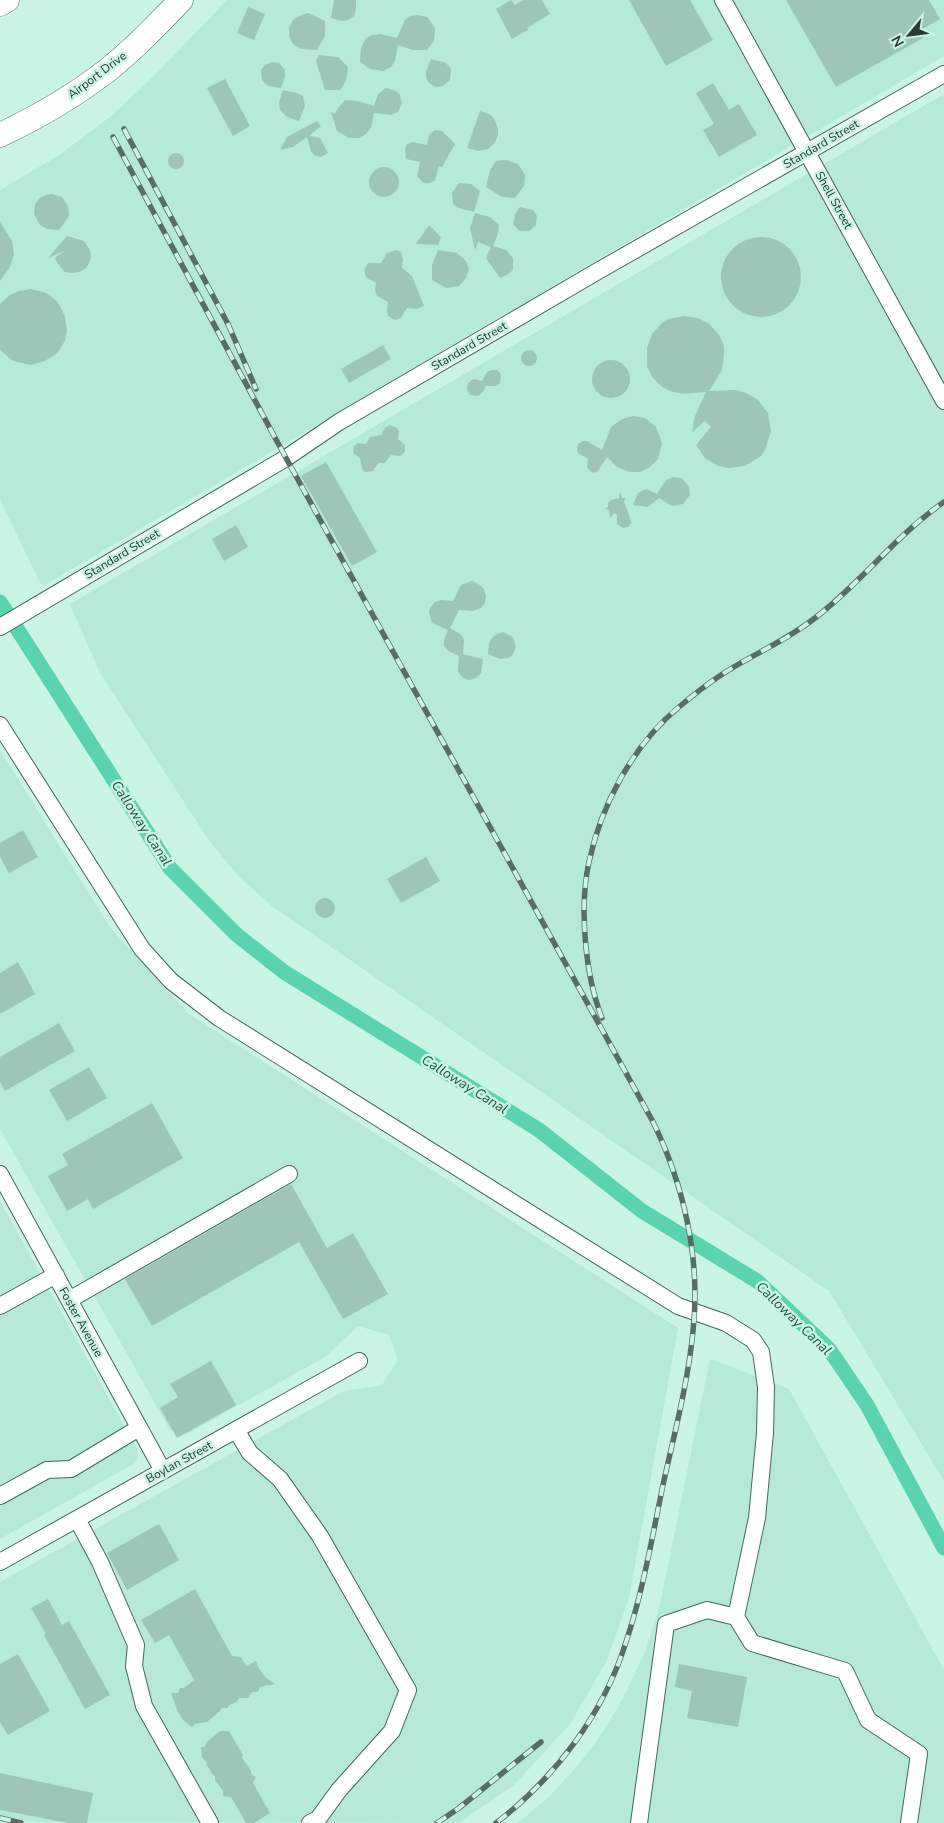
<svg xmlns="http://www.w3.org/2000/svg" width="944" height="1823" font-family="'Nunito Sans',sans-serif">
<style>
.built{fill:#b6e9d6}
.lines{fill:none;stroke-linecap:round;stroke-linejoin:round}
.canal{stroke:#59d4af;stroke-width:15}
.building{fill:#9dc6b7}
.minor-casing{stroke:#42685b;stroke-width:18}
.highway-casing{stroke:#42685b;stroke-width:25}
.minor{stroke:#fff;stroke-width:16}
.highway{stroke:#fff;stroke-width:24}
.rail-casing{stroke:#566e65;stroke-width:5.5}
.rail{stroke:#caf4e4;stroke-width:4;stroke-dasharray:11;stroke-linecap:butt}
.labels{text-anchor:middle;stroke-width:5;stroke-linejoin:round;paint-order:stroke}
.street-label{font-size:12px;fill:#283932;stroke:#caf4e4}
.water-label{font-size:14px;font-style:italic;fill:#225545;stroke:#caf4e4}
</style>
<rect width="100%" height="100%" fill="#caf4e4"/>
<path class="built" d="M227,0H944V56L43,586L40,583L0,499V190L58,156L110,117L156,74Z
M944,94V1481L829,1291L272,906L238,876L208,839L99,671L70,604Z
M0,750L109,926L189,1014L678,1328L629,1598L607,1660L570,1724L514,1785L459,1823L0,1822V1582L344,1391L382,1385L398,1360L389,1335L358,1326L325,1357L187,1434L170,1430L0,1129Z
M0,1201L137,1449L138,1456L135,1463L0,1539Z
M710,1359L789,1389L944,1670V1823H518L550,1796L579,1764L596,1742L619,1706L644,1655L660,1605Z"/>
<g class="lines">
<path class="canal" d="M0,602L170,868L237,935L284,972L539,1130L642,1211L757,1281L829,1349L867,1405L944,1548"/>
</g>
<path class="building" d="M334,0H356V10L354,16L348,20L343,21L331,18Z
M511,0L515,5L523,0H542L550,14L527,28L528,30L512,39L496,9Z
M629,0H690L713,40L666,66Z
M786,0H929L940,19L919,31L923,38L836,87Z
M248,7L265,14L254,40L237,33Z
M308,13L325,21V36L317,50L301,49L293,44L289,36V27L294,19L301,15Z
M418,15L427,17L435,28L434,41L427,50H413L398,45L395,61L391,67L383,71L370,69L360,62L361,48L366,38L372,35L380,34L397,38L405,20L411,16Z
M319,55L338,57L348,67L346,81L340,90H325L316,61Z
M431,59L446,63L451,69L450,80L443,86L435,87L429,83L426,78V71Z
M271,62L279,63L285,70V77L281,88L268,86L262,80L261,70L265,65Z
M225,79L250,126L233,136L207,88Z
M713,83L729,110L739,104L757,135L719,157L703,130L714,124L696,93Z
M386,88L396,91L400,95L402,103L398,112L391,115L374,113L371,128L366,134L360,138H349L337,131L331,112L335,114L338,108L345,100L358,101L374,106L378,94Z
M283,90L296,93L303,96L305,106L299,121L287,117L280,110L279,102Z
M480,111L491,115L495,120L498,129V134L495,143L488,149L478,151L467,148Z
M317,121L321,126L309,136L320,138L328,153L321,157L314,155L311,151L307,137L293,147L280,150L287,137Z
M435,130L442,131L455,144L442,167L439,166L435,180L430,183H424L417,176L420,162L406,159L405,149L407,144L413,142L427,145L429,135Z
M168 161a8 8 0 1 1 16 0a8 8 0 1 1-16 0Z
M506,160L518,164L525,175L524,186L515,198L502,197L486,187L490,170L496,161Z
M369 182a15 15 0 1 1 30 0a15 15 0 1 1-30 0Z
M459,183L471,184L480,191L474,212L459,208L453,204L452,193Z
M52,194L62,197L68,206L69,216L59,230L47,229L40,225L34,214L35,204L40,198L46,195Z
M520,207L533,210L537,216L536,225L529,231H520L513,224L515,214Z
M475,213L490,217L499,225L498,234L493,246L506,250L513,258V270L507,275L500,278L486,258L491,247L478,242L475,250L470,228Z
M0,222L12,241L14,254L10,267L0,281Z
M429,225L441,237L438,245L416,244Z
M67,236L84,241L90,250L91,257L89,263L85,269L79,272L72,273L65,272L58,264L55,258L64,251L48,258Z
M721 277a40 40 0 1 1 80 0a40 40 0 1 1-80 0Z
M396,250L401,252L403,259L402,268L412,276L424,306L417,309L407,308L401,318L395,320L388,316L387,312L388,302L377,296L375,291L376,283L366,277L364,270L368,263H381L387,253Z
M438,250L457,253L466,261L469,269L466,278L459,286L446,288L432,280V265Z
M31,289L46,293L57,301L65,316L67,331L65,341L57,353L45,361L31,365L13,361L0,350V304L10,295L19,291Z
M684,316L698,318L708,323L719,335L724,346V354L722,370L709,391L736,390L746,393L758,400L768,413L771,431L765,450L761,456L745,466L728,468L718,466L705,458L696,445L711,427L705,421L692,432L695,416L706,392L682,394L670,391L661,386L653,378L647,367V348L652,334L662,323L668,319Z
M383,345L391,359L349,383L341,369Z
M521 358a8 8 0 1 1 16 0a8 8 0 1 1-16 0Z
M592 379a19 19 0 1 1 38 0a19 19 0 1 1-38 0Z
M492,370H497L501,374L500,383L495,386H486L482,393L478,396L470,395L467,389L468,383L474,379L482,381L487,372Z
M633,416L645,418L656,427L662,443L658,459L650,467L640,472H630L617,467L607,457L598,471L594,473L590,471L587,467L588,459L578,453L577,449L578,444L583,441H587L602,450L611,427L622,419Z
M390,425L397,428L399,431L398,439L405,445V452L400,456L391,455L385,463H378L373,471L365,472L362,468L360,458L353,453L354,446L358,443L366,444L370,437L381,435L385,428Z
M326,462L377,552L352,566L301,476Z
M673,477L682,478L689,487L690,495L683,504L672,506L659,498L648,507L633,505L638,493L646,489L657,494L666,480Z
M620,491L622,498H626L624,501L632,524L631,523L628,527L623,528L617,524V515L614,513L610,518L609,510L605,509L608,507V503L611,500L619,498Z
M236,525L248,547L224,561L212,539Z
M472,581L480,585L484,589L486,596L485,603L481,608L473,611L459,610L450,628L460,634L464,639L463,654L483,659L481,673L476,678L469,680L462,677L458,672L459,656L448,651L444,646V640L448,630L432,623L429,613L430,608L435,602L441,600L453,601L461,585Z
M503,632L513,637L516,647L512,656L508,658L500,659L488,654L489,644L491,639L495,635Z
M23,830L38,857L9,873L0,857V843Z
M426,857L440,881L401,903L387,879Z
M315 908a10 10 0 1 1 20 0a10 10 0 1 1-20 0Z
M18,962L35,994L0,1014V973Z
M59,1023L75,1051L5,1091L0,1082V1057Z
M89,1067L107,1098L67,1121L49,1090Z
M152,1103L183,1158L93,1209L88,1199L67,1211L48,1176L68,1165L62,1154Z
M291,1184L327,1248L353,1233L388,1294L343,1319L299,1242L152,1326L125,1279Z
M211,1361L236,1405L177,1438L160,1408L178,1397L170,1384Z
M159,1524L179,1560L127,1590L107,1553Z
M195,1589L232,1656L241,1657L246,1666L256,1661L258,1667L265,1677L275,1684L260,1687L258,1692H252L248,1698H239L237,1702L229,1705L228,1708H222L219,1712L207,1722L195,1724L192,1727L183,1720L178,1712L171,1693H178L180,1688H184L194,1680L169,1635L155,1643L141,1620Z
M48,1599L62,1625L69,1621L110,1695L85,1709L44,1635L46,1634L31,1608Z
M18,1654L50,1711L8,1735L0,1722V1664Z
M679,1664L747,1677L738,1727L687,1718L692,1691L675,1687Z
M220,1731H229L243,1755L242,1758L250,1769L252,1775L256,1777L253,1783L270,1813L254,1823H246L231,1797L223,1796V1791L215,1780V1776L211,1773L210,1769L206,1765L207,1763L202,1757L201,1747H205L207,1742Z
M0,1773L93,1793L87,1823H69L0,1810Z"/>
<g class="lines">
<defs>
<path id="minor" d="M723,0L944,401
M0,627L286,458L339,422L598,271L944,74
M0,725L142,949L171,981L219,1018L678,1306L726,1323L753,1340L761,1352L766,1387L765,1433L757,1518L736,1617L752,1643L845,1671L868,1720L919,1754L909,1823
M0,1174L163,1471
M69,1300L289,1174
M0,1306L56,1275
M236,1430L250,1453L280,1479L320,1536L408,1690L392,1731L339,1790L318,1819L310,1823
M0,1496L47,1470L71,1469L139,1428
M77,1519L100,1562L136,1645L134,1666L144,1706L210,1823
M0,1562L359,1361
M639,1823L666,1624L707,1610L736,1617"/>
<path id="highway" d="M0,4L7,0
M0,135C38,117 76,95 109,69C135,48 158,24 181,0"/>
</defs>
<use href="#minor" class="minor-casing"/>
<use href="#highway" class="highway-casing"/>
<use href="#minor" class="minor"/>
<use href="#highway" class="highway"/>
<defs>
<path id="rail" d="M124,129L228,324L256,389
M113,137L286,458L652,1120C684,1184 701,1260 693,1331C688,1383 674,1435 663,1485C652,1538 643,1591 626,1642C604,1713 555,1778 496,1823
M602,1018C585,975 579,907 589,862C601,805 633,745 679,707C692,696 706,685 721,675C751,655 786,641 815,618C861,583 896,535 944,502
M0,1818L21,1823
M437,1823L459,1808L541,1742"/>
</defs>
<use href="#rail" class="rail-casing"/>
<use href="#rail" class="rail"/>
</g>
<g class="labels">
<g class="street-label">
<text transform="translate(97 75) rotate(-37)" y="4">Airport Drive</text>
<text transform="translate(821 144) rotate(-30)" y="4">Standard Street</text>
<text transform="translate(834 200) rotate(61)" y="4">Shell Street</text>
<text transform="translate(469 346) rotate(-30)" y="4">Standard Street</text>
<text transform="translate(122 554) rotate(-31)" y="4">Standard Street</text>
<text transform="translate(81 1322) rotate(61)" y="4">Foster Avenue</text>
<text transform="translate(179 1462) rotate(-29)" y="4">Boylan Street</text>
</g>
<g class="water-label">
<text transform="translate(142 823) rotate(57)" y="5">Calloway Canal</text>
<text transform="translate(465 1084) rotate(32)" y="5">Calloway Canal</text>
<text transform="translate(794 1318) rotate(44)" y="5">Calloway Canal</text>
</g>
</g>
<g transform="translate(909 35) rotate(241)" stroke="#caf4e4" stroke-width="4" paint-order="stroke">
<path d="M0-4L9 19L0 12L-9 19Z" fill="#283932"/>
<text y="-8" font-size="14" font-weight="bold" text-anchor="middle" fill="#283932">N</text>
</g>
</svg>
